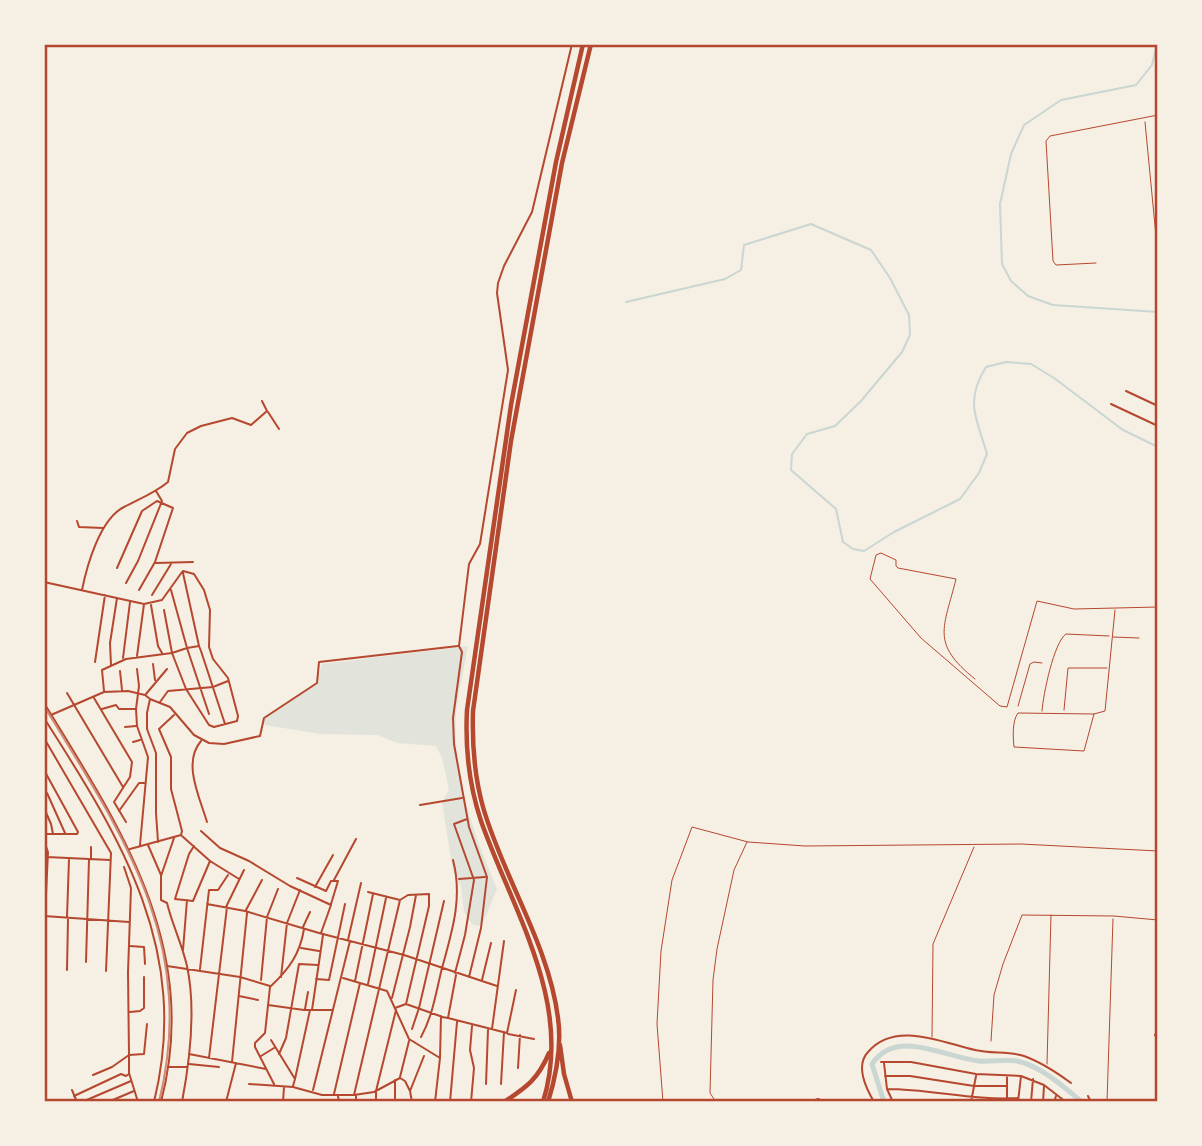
<svg xmlns="http://www.w3.org/2000/svg" width="1202" height="1146" font-family="'Work Sans',sans-serif">
<style>
.green{fill:#e2e4dc}
.lines{fill:none;stroke-linecap:round;stroke-linejoin:round}
.stream{stroke:#c9d6d2;stroke-width:2}
.river{stroke:#c9d6d2;stroke-width:5}
.service{stroke:#b5482f;stroke-width:1}
.minor{stroke:#b5482f;stroke-width:2}
.motorway{stroke:#b5482f;stroke-width:4.5}
.rail{stroke:#cf8b77;stroke-width:2}
.neatline{fill:none;stroke:#b5482f;stroke-width:2.5}
</style>
<rect width="100%" height="100%" fill="#f6efe4"/>
<path class="green" d="M468,646C464,669 458,693 456,716C452,777 474,834 497,889L484,920L479,926L473,925L464,912L461,886L453,871L442,802L449,790L442,758L436,746L397,743L377,735L320,734L265,725L262,719L316,685L322,664Z"/>
<g class="lines">
<path class="stream" d="M1157,44L1152,65L1136,85L1061,100L1024,125L1011,154L1000,204L1002,264L1011,281L1028,296L1053,305L1158,312
M626,302L725,279L741,270L744,245L811,224L871,250L890,278L909,315L910,335L902,352L861,401L835,426L807,434L792,454L791,470L836,509L843,542L853,549L864,551L894,532L960,499L979,473L987,454C977,419 964,402 986,367L1006,362L1031,364L1054,378L1123,430L1158,447"/>
<path class="river" d="M884,1102L872,1064C897,1027 945,1058 979,1061C991,1062 1005,1059 1017,1061C1041,1066 1064,1087 1082,1102"/>
<path class="service" d="M1145,122L1158,257
M1096,263L1056,265L1053,261L1046,141L1050,136L1158,115
M1113,637L1139,638
M975,679C930,643 944,628 956,579L898,568L896,566V560L881,553L876,555L870,579L921,638L1000,706L1007,707L1037,601L1074,609L1158,607
M1018,706L1030,664L1034,662L1042,663
M1064,710L1068,668H1107
M1042,711C1043,695 1054,642 1066,634L1109,636
M1094,714L1084,751L1014,747C1013,737 1012,721 1018,713L1094,714L1105,711L1115,610
M932,1037L933,944L974,847
M991,1041L994,995L1003,964L1022,915L1114,916L1158,920
M1047,1064L1051,915
M663,1102L657,1024L661,951L672,880L692,827L748,842L805,846L1021,844L1158,851
M716,1102L710,1093L713,980L717,949L734,870L747,842
M1107,1102L1113,919"/>
<path class="minor" d="M1126,391L1158,406
M1111,404L1158,426
M268,412L279,429
M77,521L79,527L103,528
M156,563L193,562
M117,568L142,511L157,501L173,508L155,562L139,590
M183,573L199,646
M44,582L144,604
M126,583L138,561L162,501L156,491
M82,590C87,565 100,519 124,507C139,499 155,493 168,482L175,449L187,433L201,426L232,418L251,425L267,411L262,401
M171,590L187,648L199,646L201,651L225,724
M152,595L171,564
M151,605L158,646L162,653
M164,610L172,653L187,648L209,714
M137,656L144,604L162,600L182,572
M123,658L130,602
M95,662L105,595
M153,664L155,680
M111,665L110,643L117,598
M137,669L139,686L136,709L137,726L148,757L140,845
M120,671L122,690
M104,691L102,670L126,659L172,653L186,689L209,725L214,727L237,721L238,716L228,678L213,659L209,647L210,610L204,590L194,574L183,571
M67,693L123,787
M146,694L167,669
M94,698L132,762L130,777L114,802L126,822
M150,699L147,713V729L156,753V813L158,842
M160,702L168,691L213,687L228,681
M44,703C121,828 201,948 161,1102
M102,709L116,705L119,709H135
M51,715L104,692L128,691L145,695L150,699L170,707L194,735L209,743L224,744L260,736L264,718L317,683L319,662L458,646
M174,715L159,729L171,757V789L182,831L181,835
M44,718C122,840 191,951 154,1102
M125,727L136,726
M44,738L111,853L106,971
M201,741C182,763 200,798 207,822
M133,742L140,740
M44,770L78,832L77,834H44
M47,793L65,833
M420,805L462,798
M44,808L51,824L53,834
M119,811L139,783H144
M44,825L46,834
M201,831L220,848L249,861L290,886L331,905L321,933
M182,836L210,861L239,879
M174,838L161,876V900L167,903C172,924 182,944 187,966C196,1008 190,1060 182,1102
M44,841L48,852L45,916
M148,845L161,875
M194,846L189,854L175,899L193,901L210,861
M130,849L181,835
M47,857L110,860
M91,858V847
M124,867L131,888L128,972L129,1055L144,1054L147,1024
M297,878L326,891L331,881H338L331,904
M459,879L485,877
M334,880L356,839
M315,887L333,855
M210,890H218L228,875
M368,892L400,900L408,895L429,894V906L406,1004L395,1008
M207,904L245,911L319,933L404,955L497,986
M226,907L244,870
M246,910L262,880
M44,916L129,922
M67,917L69,859
M303,927L310,912
M348,940L361,883
M130,946L144,947L145,964
M301,948L319,951
M183,950L187,900
M86,962L89,859
M167,966L240,977L270,986
M200,969L209,890
M67,970L68,919
M455,973L465,935L474,880L454,824L467,819
M281,977L287,923L300,890
M469,977L481,928L487,877L469,827L454,744L453,718L462,652L459,646L469,564L480,544L508,370L497,293L498,283L504,266L532,212L572,44
M343,978L387,991L409,1039L440,1058
M316,979L329,980L345,904
M261,980L267,917L278,889
M482,980L491,943
M355,981L373,894
M368,984L386,898
M271,986C289,969 300,954 304,929
M270,987L265,1033L255,1043V1047L274,1084
M239,996L258,1000
M392,998L410,927L416,895
M406,1004L440,1016
M268,1005L304,1010H332
M305,1009L308,992
M312,1010L323,935
M130,1012L140,1011L144,1008V977
M442,1017L448,1018L456,975
M448,1018L507,1033L516,990
M412,1029L419,1008L444,901
M492,1029L504,941
M1158,1030L1155,1035L1158,1040
M508,1034L534,1039
M421,1037C433,1015 436,992 442,968C452,932 463,898 453,860
M271,1040L295,1079L293,1086
M189,1054L266,1069
M279,1054L286,1038L299,964L318,965
M261,1056L274,1048
M209,1058L227,907
M232,1062L247,913
M881,1062H911L976,1074L1021,1076L1044,1085L1066,1102
M884,1063L887,1089L893,1102
M189,1064L219,1067
M168,1067H187
M518,1068L520,1035
M93,1075L112,1067L129,1055V1073L138,1102
M885,1076H910L974,1086H1007
M400,1077L409,1041
M295,1079L310,1010
M249,1084L293,1087L322,1095H354L374,1092L400,1078L405,1081L410,1091
M486,1084L488,1030
M501,1084L504,1032
M887,1089C931,1089 974,1101 1018,1098
M72,1090L77,1102
M313,1090L350,941
M334,1094L360,983
M354,1095L400,900
M74,1096L121,1074L126,1076L129,1074
M338,1096L339,1102
M1088,1096L1091,1102
M1007,1098V1076
M82,1102L131,1081
M108,1102L134,1091
M226,1102L236,1063
M283,1102L284,1087
M356,1102V1096
M376,1102V1091L396,1010
M395,1102V1080
M412,1102L410,1091L424,1056
M435,1102L440,1058L441,1016
M450,1102L457,1022
M471,1102L474,1068L470,1050L472,1026
M810,1102L818,1099L825,1102
M874,1102C866,1088 855,1066 868,1052C895,1020 943,1043 975,1050C991,1054 1009,1051 1024,1056C1041,1062 1056,1072 1071,1083
M893,1102L905,1100L916,1102
M971,1102L976,1076
M1018,1102L1021,1076
M1031,1102L1033,1079
M1043,1102L1044,1086
M1054,1102L1056,1096"/>
<path class="motorway" d="M560,1045L564,1074L572,1102
M504,1102C527,1087 538,1079 549,1053
M543,1102C574,1003 513,912 481,821C469,785 465,748 467,710L511,405L556,162L583,44
M548,1102C556,1076 562,1046 558,1018C549,945 503,877 483,807C474,775 472,744 473,711L511,441L562,163L591,44"/>
<path class="rail" d="M44,706C123,835 198,943 159,1102"/>
</g>
<rect width="1202" height="1146" fill="none" stroke="#f6efe4" stroke-width="91"/>
<rect x="46" y="46" width="1110" height="1054" class="neatline"/>
</svg>
